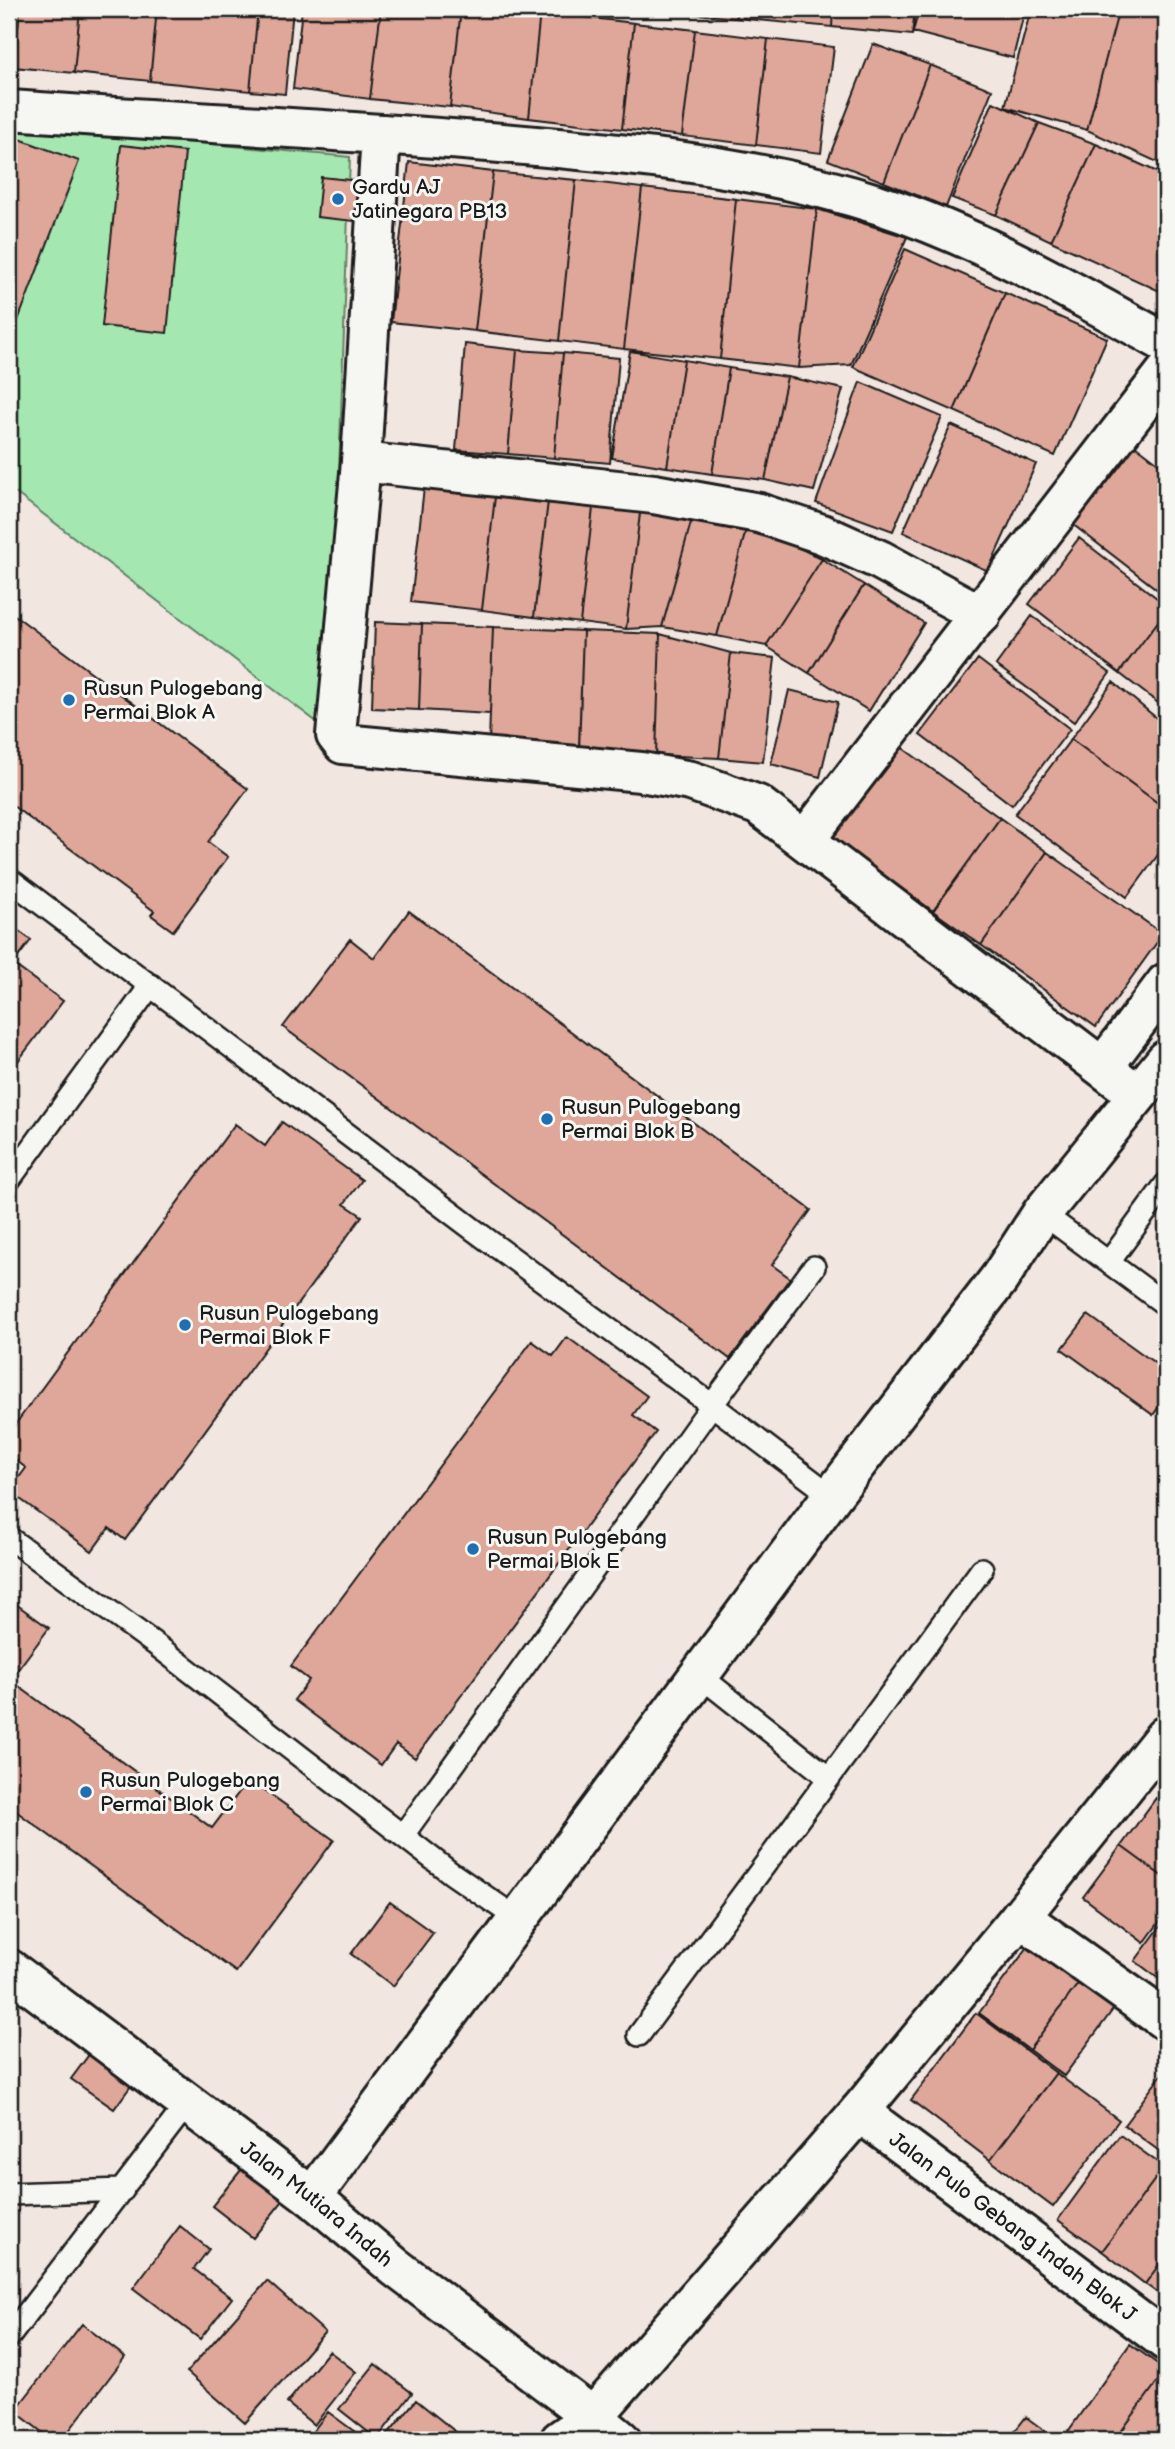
<svg xmlns="http://www.w3.org/2000/svg" width="1175" height="2449" font-family="'Balsamiq Sans',sans-serif">
<style>
.green{fill:#a5e7b1;stroke:#608266;stroke-width:2}
.building{fill:#dfa799;stroke:#1c1c1c;stroke-width:2}
.lines{fill:none;stroke-linecap:round;stroke-linejoin:round}
.service-casing{stroke:#1c1c1c;stroke-width:26}
.minor-casing{stroke:#1c1c1c;stroke-width:44}
.service{stroke:#f6f6f2;stroke-width:21}
.minor{stroke:#f6f6f2;stroke-width:38}
.poi-dot{fill:#1f6fb2;stroke:#f6f6f2;stroke-width:2.5}
.labels{text-anchor:middle;stroke-width:6;stroke-linejoin:round;paint-order:stroke}
.poi-label{font-size:21px;fill:#1c1c1c;stroke:#f6f6f2;text-anchor:start}
.street-label{font-size:21px;fill:#1c1c1c;stroke:#f6f6f2}
</style>
<rect width="100%" height="100%" fill="#f1e6e0"/>
<filter id="ink" filterUnits="userSpaceOnUse"><feTurbulence type="fractalNoise" baseFrequency=".0143" numOctaves="2"/><feDisplacementMap in="SourceGraphic" scale="14" xChannelSelector="R" yChannelSelector="G"/><feConvolveMatrix kernelMatrix="1 2 1 2 8 2 1 2 1" color-interpolation-filters="sRGB"/></filter>
<g filter="url(#ink)">
<path class="green" d="M9,125L350,157L330,732L9,488Z"/>
<path class="building" d="M20,9H80L74,73L14,67Z
M80,9H157L150,81L74,73Z
M157,9H258L250,91L150,81Z
M258,9H293L285,94L250,91Z
M302,9H381L370,99L293,89Z
M381,9H461L450,107L370,99Z
M461,9H516L540,12L529,118L450,107Z
M647,9H737L736,18Z
M737,9H833L832,27L736,18Z
M833,9H915L912,35L832,27Z
M919,9H1025L1013,58L913,32Z
M1031,9H1119L1087,130L1005,107Z
M1119,9H1166V166L1087,130Z
M540,12L634,23L622,129L529,118Z
M634,23L695,30L682,136L622,129Z
M695,30L768,39L756,145L682,136Z
M768,39L834,47L821,153L756,145Z
M873,44L930,65L884,182L828,160Z
M930,65L992,90L946,207L884,182Z
M993,102L1039,123L996,215L952,198Z
M1039,123L1096,144L1051,241L996,215Z
M9,135L79,161L9,344Z
M1096,144L1166,176V294L1051,241Z
M121,145L185,152L167,333L102,326Z
M409,162L493,172L475,331L391,322Z
M493,172L576,180L559,341L475,331Z
M321,177L359,181L354,221L317,217Z
M576,180L642,188L624,349L559,341Z
M642,188L736,199L720,359L624,349Z
M736,199L817,209L799,368L720,359Z
M817,209L907,237L851,365L799,368Z
M905,249L1005,293L954,411L853,367Z
M1005,293L1107,338L1055,456L954,411Z
M465,344L517,350L508,454L456,450Z
M517,350L563,353L554,458L508,454Z
M630,351L684,360L667,467L612,458Z
M563,353L619,358L610,463L554,458Z
M684,360L729,368L712,474L667,467Z
M729,368L787,377L765,480L712,474Z
M787,377L843,389L814,491L765,480Z
M860,382L942,417L893,531L816,503Z
M951,425L1036,464L988,571L903,532Z
M1131,442L1166,469V580L1158,590L1071,523Z
M425,479L496,488L482,610L411,602Z
M496,488L549,493L534,617L482,610Z
M549,493L594,499L580,623L534,617Z
M594,499L641,505L626,629L580,623Z
M641,505L695,508L662,627L626,629Z
M695,508L748,523L717,636L662,627Z
M748,523L822,559L766,646L717,636Z
M1079,538L1166,605V611L1119,673L1029,604Z
M822,559L864,585L809,673L766,646Z
M864,585L924,623L869,711L809,673Z
M9,611L248,789L208,842L228,857L173,931L151,915L154,911L9,803Z
M1166,611V709L1119,673Z
M1032,616L1110,673L1074,722L996,665Z
M375,622L422,624L419,710L372,708Z
M422,624L493,627L490,714L419,710Z
M493,627L583,631L579,746L489,742Z
M583,631L660,634L656,755L579,752Z
M660,634L731,653L719,758L656,755Z
M731,653L775,658L763,762L719,758Z
M978,659L1070,729L1012,805L920,735Z
M1113,682L1166,726V809L1071,739Z
M789,690L838,702L820,777L771,764Z
M1071,739L1166,809V844L1127,897L1015,814Z
M897,744L1000,818L933,911L831,837Z
M1000,818L1047,852L981,945L933,911Z
M1047,852L1163,934L1096,1027L981,945Z
M409,911L811,1210L772,1265L790,1278L730,1359L283,1027L350,939L374,958Z
M9,924L31,940L13,964L63,1001L9,1073Z
M282,1122L362,1180L344,1204L362,1216L125,1540L109,1528L92,1551L9,1491L26,1468L9,1455V1433L235,1124L265,1146Z
M1088,1315L1166,1371V1397L1153,1415L1062,1349Z
M567,1337L647,1396L633,1415L656,1432L415,1758L396,1744L381,1765L294,1700L309,1680L291,1666L532,1341L553,1356Z
M9,1599L49,1628L10,1680L212,1828L249,1779L334,1840L236,1972L9,1806Z
M1156,1798L1166,1805V1879L1121,1846Z
M1121,1846L1166,1879V1913L1144,1943L1083,1897Z
M390,1902L433,1933L393,1986L351,1954Z
M1166,1919V1984L1135,1961Z
M1039,1932L1089,1969L1029,2050L979,2013Z
M1089,1969L1123,1996L1064,2076L1029,2050Z
M976,2013L1056,2073L990,2160L911,2100Z
M91,2052L133,2083L114,2109L71,2079Z
M1166,2069V2156L1124,2125Z
M1056,2073L1119,2120L1053,2207L990,2160Z
M1120,2135L1164,2167L1102,2251L1058,2220Z
M245,2165L286,2197L253,2238L212,2206Z
M1164,2167L1166,2168V2255L1145,2284L1102,2251Z
M180,2226L209,2249L194,2269L232,2298L200,2339L133,2288Z
M1166,2255V2299L1145,2284Z
M267,2281L325,2332L245,2423L187,2372Z
M82,2324L125,2357L62,2440H52L15,2411Z
M1130,2344L1166,2370L1115,2440H1062Z
M329,2351L356,2372L314,2425L287,2403Z
M375,2364L412,2393L377,2439L339,2409Z
M1166,2370V2440H1115Z
M416,2400L457,2433L451,2440H383Z
M328,2412L366,2440H306Z
M1026,2417L1057,2440H1008Z"/>
<g class="lines">
<defs>
<path id="service" d="M9,879L474,1230L712,1405L832,1496
M9,1180L151,985
M1042,1213L1166,1305
M1109,1262L1166,1184
M9,1538L155,1644L451,1873L518,1919
M699,1675L829,1778L982,1569
M403,1835L712,1405L814,1267
M639,2035L829,1778
M9,2194L123,2190
M9,2337L187,2104"/>
<g id="minor">
<path d="M9,110C169,121 329,129 489,142C620,153 754,164 880,205C981,238 1073,292 1166,343"/>
<path d="M381,134L361,462L336,735L343,744L641,772L691,781L758,805L1137,1094"/>
<path d="M361,462L654,494L759,513L822,534L880,560L981,615"/>
<path d="M805,840L1166,372"/>
<path d="M1103,1067L1166,983"/>
<path d="M1165,1736L1020,1917L1166,2021"/>
<path id="s1" d="M9,1969L312,2197L395,2267L593,2417L621,2440"/>
<path id="s2" d="M859,2112L1166,2341"/>
<path d="M312,2197L832,1496L999,1279L1042,1213L1166,1060"/>
<path d="M560,2440L593,2417L859,2112L1020,1917"/>
</g>
</defs>
<use href="#service" class="service-casing"/>
<use href="#minor" class="minor-casing"/>
<use href="#service" class="service"/>
<use href="#minor" class="minor"/>
</g>
</g>
<g class="poi-dot">
<circle cx="338" cy="199" r="7"/>
<circle cx="69" cy="700" r="7"/>
<circle cx="547" cy="1119" r="7"/>
<circle cx="185" cy="1325" r="7"/>
<circle cx="473" cy="1549" r="7"/>
<circle cx="86" cy="1792" r="7"/>
</g>
<g class="labels">
<g class="poi-label">
<text x="352" y="194">Gardu AJ<tspan x="352" dy="24">Jatinegara PB13</tspan></text>
<text x="83" y="695">Rusun Pulogebang<tspan x="83" dy="24">Permai Blok A</tspan></text>
<text x="561" y="1114">Rusun Pulogebang<tspan x="561" dy="24">Permai Blok B</tspan></text>
<text x="199" y="1320">Rusun Pulogebang<tspan x="199" dy="24">Permai Blok F</tspan></text>
<text x="487" y="1544">Rusun Pulogebang<tspan x="487" dy="24">Permai Blok E</tspan></text>
<text x="100" y="1787">Rusun Pulogebang<tspan x="100" dy="24">Permai Blok C</tspan></text>
</g>
<g class="street-label">
<text dy="7" stroke="none"><textPath href="#s1" startOffset="387">Jalan Mutiara Indah</textPath></text>
<text dy="7" stroke="none"><textPath href="#s2" startOffset="192">Jalan Pulo Gebang Indah Blok J</textPath></text>
</g>
</g>
<rect width="1175" height="2449" fill="none" stroke="#f6f6f2" stroke-width="35"/>
<rect x="18" y="18" width="1140" height="2414" fill="none" stroke="#1c1c1c" stroke-width="2.5" filter="url(#ink)"/>
</svg>
